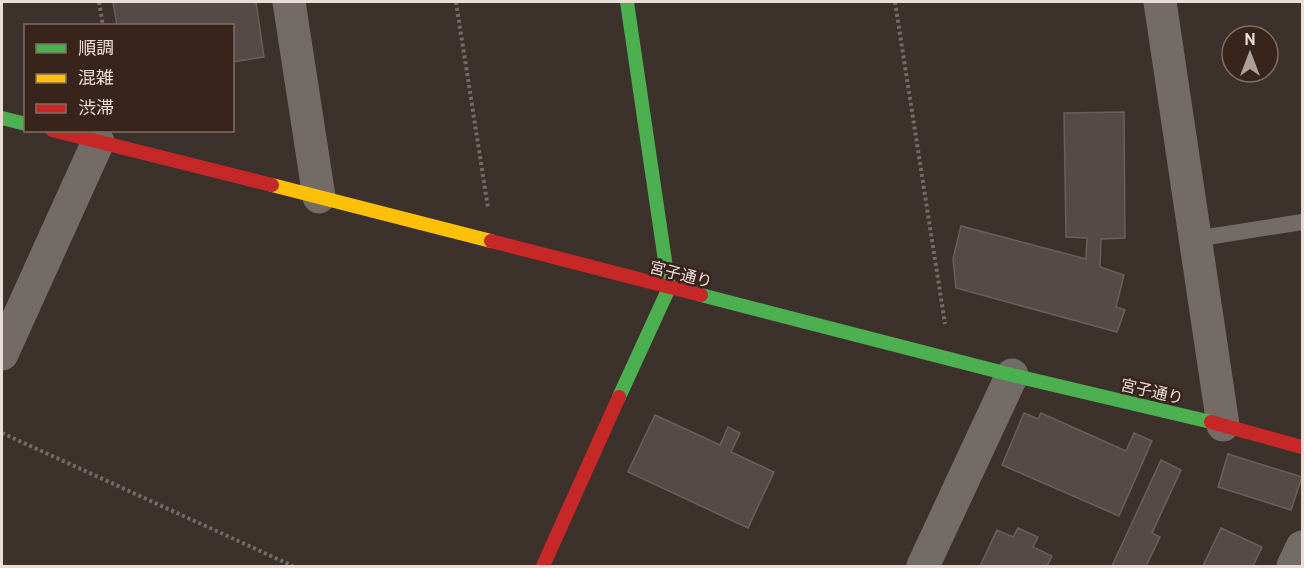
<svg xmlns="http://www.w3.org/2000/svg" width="1304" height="568" font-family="Overpass,'Noto Sans JP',sans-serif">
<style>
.building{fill:#554a47;stroke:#6a5f5c;stroke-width:1.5}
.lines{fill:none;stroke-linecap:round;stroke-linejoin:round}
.path{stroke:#726c67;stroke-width:4;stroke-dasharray:3 3;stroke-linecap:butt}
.lane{stroke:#736c66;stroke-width:16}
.street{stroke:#736c66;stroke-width:33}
.fast{stroke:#4caf50;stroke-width:14}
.slow{stroke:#ffc107;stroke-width:14}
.jam{stroke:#c62828;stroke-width:14}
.labels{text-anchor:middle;stroke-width:5;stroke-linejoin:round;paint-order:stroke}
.street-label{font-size:16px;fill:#eadcd6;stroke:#38241b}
</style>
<rect width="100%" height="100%" fill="#3c312b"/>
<path class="building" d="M113,2H256L264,57L232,62V26H117Z
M1124,112L1125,238L1101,239L1100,267L1124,275L1116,307L1125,310L1117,332L956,288L953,259L961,226L1086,259L1087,238L1066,237L1064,113Z
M1024,413L1038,419L1041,413L1126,451L1134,433L1152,441L1119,516L1002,465Z
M655,415L720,445L728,427L740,433L731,452L774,472L748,528L628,472Z
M1228,454L1302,477L1291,510L1218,487Z
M1161,460L1181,470L1152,533L1160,537L1146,566H1112Z
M1018,528L1038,537L1033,547L1052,556L1047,566H980L997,530L1013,537Z
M1221,528L1262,547L1253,566H1203Z"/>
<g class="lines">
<path class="path" d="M99,2L103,26
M456,2L488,208
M895,2L945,324
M2,433L293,566"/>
<path class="lane" d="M1195,239L1302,222"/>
<path class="street" d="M289,2L319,197
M1160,2L1223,425
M2,354L98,142
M923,566L1012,375
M1293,566L1302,547"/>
<path class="fast" d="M2,118L26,124
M701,295L1012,375L1211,422
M619,397L669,288L627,2"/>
<path class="slow" d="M272,185L491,241"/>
<path class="jam" d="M52,130L272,185
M491,241L701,295
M1211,422L1302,447
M543,566L619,397"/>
</g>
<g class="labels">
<g class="street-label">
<text transform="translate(681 274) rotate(14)" y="6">宮子通り</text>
<text transform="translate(1152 391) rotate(13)" y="6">宮子通り</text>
</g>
</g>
<rect width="1304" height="568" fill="none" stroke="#eadcd6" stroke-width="6"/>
<rect x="24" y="24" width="210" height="108" fill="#38241b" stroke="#7f6e66" stroke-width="1.5"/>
<rect x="36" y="44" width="30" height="9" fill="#4caf50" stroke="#7f6e66" stroke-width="1.5"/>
<text x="78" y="54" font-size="18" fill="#eadcd6">順調</text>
<rect x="36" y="74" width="30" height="9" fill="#ffc107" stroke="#7f6e66" stroke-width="1.5"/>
<text x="78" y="84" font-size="18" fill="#eadcd6">混雑</text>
<rect x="36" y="104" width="30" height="9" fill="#c62828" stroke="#7f6e66" stroke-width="1.5"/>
<text x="78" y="114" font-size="18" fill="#eadcd6">渋滞</text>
<g transform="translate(1250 54)"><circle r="28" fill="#38241b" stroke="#7f6e66" stroke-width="1.5"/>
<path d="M0-4.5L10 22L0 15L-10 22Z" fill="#ada09a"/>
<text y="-9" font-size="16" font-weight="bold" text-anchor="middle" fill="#eadcd6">N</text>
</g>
</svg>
